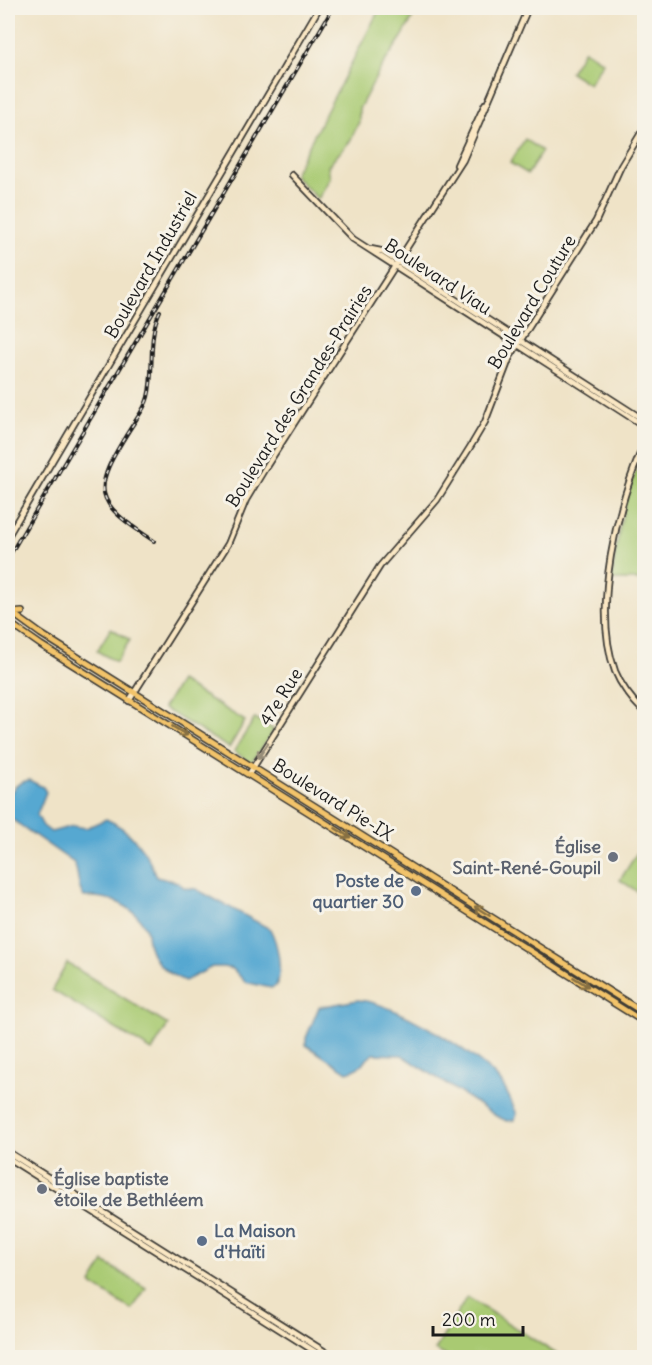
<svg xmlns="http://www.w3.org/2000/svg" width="652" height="1365" font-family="Delius,sans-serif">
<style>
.green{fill:#a9ca72;stroke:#627347;stroke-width:1.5}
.water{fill:#56a8d1;stroke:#396276;stroke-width:1.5}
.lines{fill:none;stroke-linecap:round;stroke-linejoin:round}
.secondary-casing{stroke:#3c3a36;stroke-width:8}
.primary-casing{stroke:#3c3a36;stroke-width:8}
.secondary{stroke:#fae7c3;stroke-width:4.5}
.primary{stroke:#f2c36a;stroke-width:5}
.rail-casing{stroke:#1c1c1c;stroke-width:4}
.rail{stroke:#f7f3e8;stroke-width:1.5;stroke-dasharray:4.5;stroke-linecap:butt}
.oneway{stroke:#877043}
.oneway2{stroke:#968c78}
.worship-dot{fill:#6b7280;stroke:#f7f3e8;stroke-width:2}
.service-dot{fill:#5c6f8a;stroke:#f7f3e8;stroke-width:2}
.labels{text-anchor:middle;stroke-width:6;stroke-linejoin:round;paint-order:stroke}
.street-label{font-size:18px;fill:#1c1c1c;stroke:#f7f3e8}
.worship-label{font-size:18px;font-weight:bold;fill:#5b616d;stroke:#f7f3e8;text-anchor:end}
.service-label{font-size:18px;font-weight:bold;fill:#4e5e75;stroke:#f7f3e8;text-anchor:end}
</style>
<rect width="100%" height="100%" fill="#f7f3e8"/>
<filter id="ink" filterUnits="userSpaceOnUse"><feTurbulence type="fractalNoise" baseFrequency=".0167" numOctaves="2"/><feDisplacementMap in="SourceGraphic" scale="12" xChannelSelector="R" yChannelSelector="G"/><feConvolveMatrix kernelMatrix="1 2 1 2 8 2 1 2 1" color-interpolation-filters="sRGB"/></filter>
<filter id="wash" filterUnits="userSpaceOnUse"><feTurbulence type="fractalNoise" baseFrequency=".008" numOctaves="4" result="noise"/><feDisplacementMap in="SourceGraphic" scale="24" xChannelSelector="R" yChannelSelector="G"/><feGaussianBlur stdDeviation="1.35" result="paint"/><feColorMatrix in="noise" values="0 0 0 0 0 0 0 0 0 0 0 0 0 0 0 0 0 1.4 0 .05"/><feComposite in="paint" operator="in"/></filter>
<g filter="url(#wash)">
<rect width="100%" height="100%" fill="#efe3c7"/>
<path class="green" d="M380,8H418L402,37L382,66L359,109V122L350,141L328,166L330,178L318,199L294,175L295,172Z
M584,50L603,62L589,84L570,72Z
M525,139L542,151L528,174L510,163Z
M642,465L644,583L642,580H612C614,559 626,475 642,465Z
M111,628L130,640L116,662L97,651Z
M180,681L245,721L229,748L163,708Z
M255,718L274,730L251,763L234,751Z
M637,853L644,857V896L620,880Z
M67,963L168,1025L152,1051L52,990Z
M104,1262L146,1288L132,1310L91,1284Z
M467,1297L558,1355L556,1357H448L435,1350Z"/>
<path class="water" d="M29,780L43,787L46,792L37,815L43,826L51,832L73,826L86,828L106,819C130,829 148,852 156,877L177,882L185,888L196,889L270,929C278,944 283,970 276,986L271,988L245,982L233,969L223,967H212L185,981C168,974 154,964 149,946C147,940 148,932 145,927C134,905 107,895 84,897C76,886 80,876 74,863L10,818C2,801 12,783 29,780Z
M358,1000C393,1002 477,1053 500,1081C507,1090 512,1104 517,1114L515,1120L507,1121L496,1116L402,1055L373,1054L356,1069L347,1072L306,1045V1038L319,1007Z"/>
</g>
<g filter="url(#ink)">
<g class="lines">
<defs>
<path id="secondary" d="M457,165L485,104
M292,175L353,239L644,426
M371,249L381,251L644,420
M644,445C617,502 592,609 615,671C621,686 632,700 644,712
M8,536L319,8
M129,701L228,544L246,500L264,470L463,160L528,8
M249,774L380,566L437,500L472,444L485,422L510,357L596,221L621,166L644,128
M8,1152L335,1358
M8,1158L325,1358"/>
<path id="primary" d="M8,610L41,634L644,1013
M10,613L22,612
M8,622L41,645L644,1022"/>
</defs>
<use href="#secondary" class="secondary-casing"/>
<use href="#primary" class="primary-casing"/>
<use href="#secondary" class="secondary"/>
<use href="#primary" class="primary"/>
<defs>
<path id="rail" d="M154,541C92,501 91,491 130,429C136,419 145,409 148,397C155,369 147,338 160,311
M8,558L333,8"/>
</defs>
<use href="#rail" class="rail-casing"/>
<use href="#rail" class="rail"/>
</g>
<defs><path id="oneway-shaft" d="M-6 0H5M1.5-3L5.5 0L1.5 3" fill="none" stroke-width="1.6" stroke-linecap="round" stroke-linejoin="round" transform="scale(1.5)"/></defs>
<g class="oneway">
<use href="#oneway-shaft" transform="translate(180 731) rotate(31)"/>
<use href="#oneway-shaft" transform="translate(343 833) rotate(32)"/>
<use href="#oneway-shaft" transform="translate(482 911) rotate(-148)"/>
<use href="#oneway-shaft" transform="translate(581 982) rotate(32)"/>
</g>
<use class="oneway2" href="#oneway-shaft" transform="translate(263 751) rotate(124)"/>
</g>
<g class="worship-dot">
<circle cx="613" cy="857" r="6"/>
<circle cx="42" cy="1189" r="6"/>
</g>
<g class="service-dot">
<circle cx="416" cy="891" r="6"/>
<circle cx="202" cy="1241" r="6"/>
</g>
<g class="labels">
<g class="street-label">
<text transform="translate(151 265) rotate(-60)" y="6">Boulevard Industriel</text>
<text transform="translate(438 277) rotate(33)" y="6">Boulevard Viau</text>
<text transform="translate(532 302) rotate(-59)" y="6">Boulevard Couture</text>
<text transform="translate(299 396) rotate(-58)" y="6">Boulevard des Grandes-Prairies</text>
<text transform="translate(281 697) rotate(-58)" y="6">47e Rue</text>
<text transform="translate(333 800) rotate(32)" y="6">Boulevard Pie-IX</text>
</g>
<g class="worship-label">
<text x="601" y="853">Église<tspan x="601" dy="21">Saint-René-Goupil</tspan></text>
<text x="54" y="1185" text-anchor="start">Église baptiste<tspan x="54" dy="21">étoile de Bethléem</tspan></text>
</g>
<g class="service-label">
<text x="404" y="887">Poste de<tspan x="404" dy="21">quartier 30</tspan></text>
<text x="214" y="1237" text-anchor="start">La Maison<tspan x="214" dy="21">d'Haïti</tspan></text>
</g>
</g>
<rect width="652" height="1365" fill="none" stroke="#f7f3e8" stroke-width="30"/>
<path d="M433 1326v9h90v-9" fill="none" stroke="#1c1c1c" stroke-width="3"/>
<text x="442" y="1326" font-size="18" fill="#1c1c1c" stroke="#f7f3e8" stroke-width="4.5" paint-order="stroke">200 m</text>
</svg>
